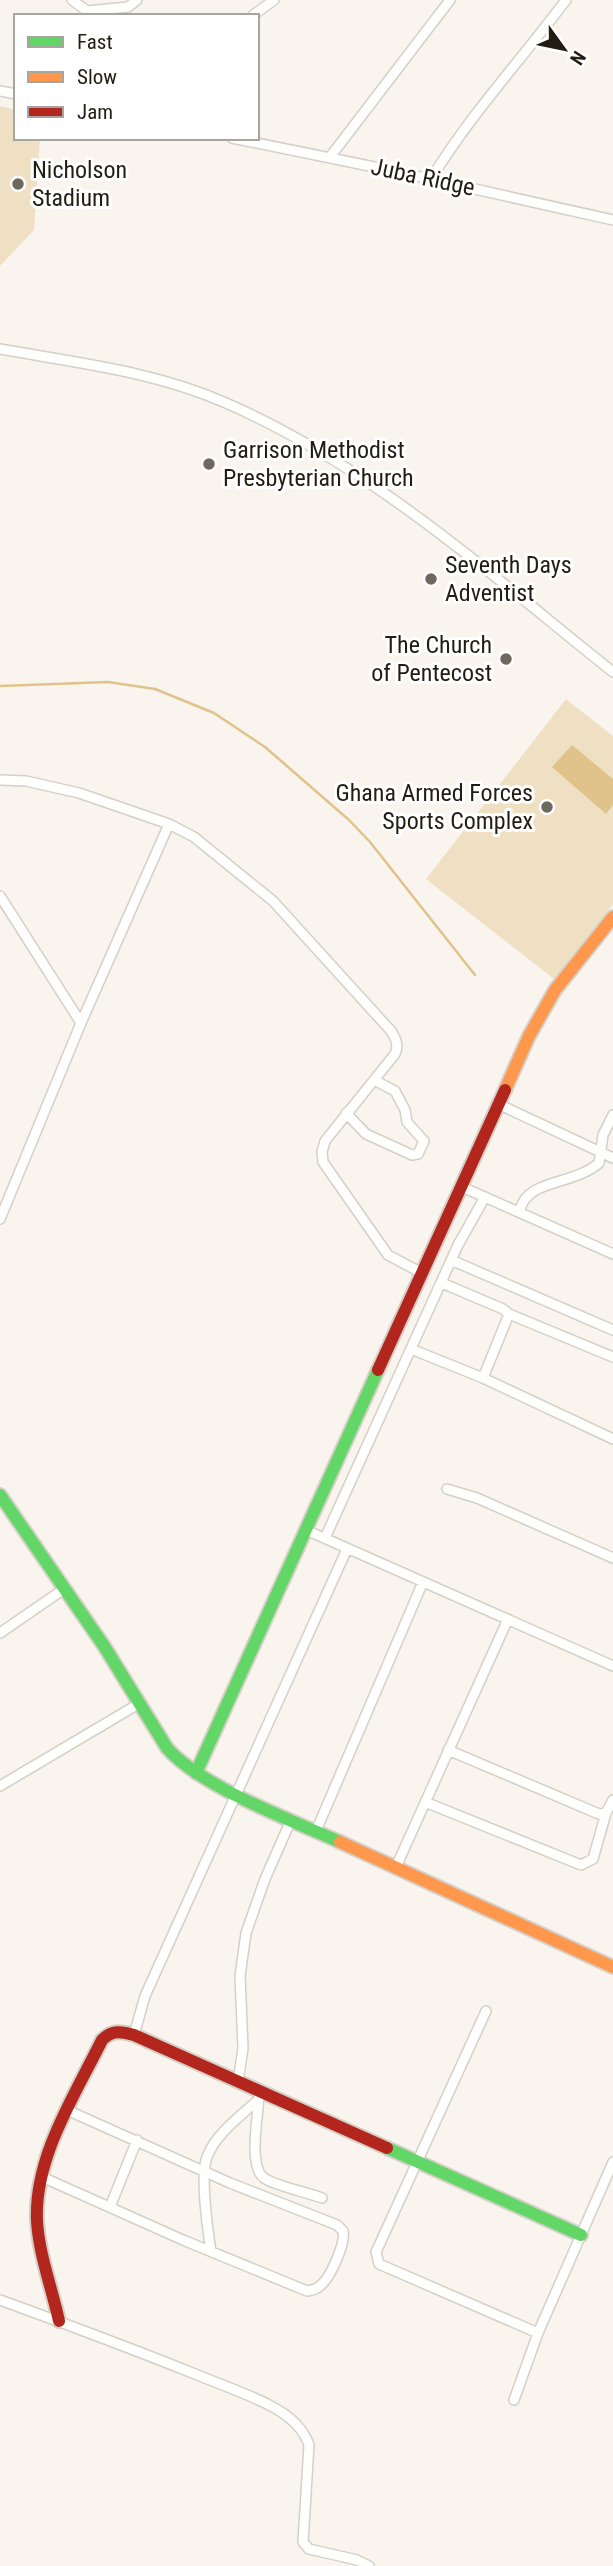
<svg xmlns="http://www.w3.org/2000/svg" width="613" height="2566" font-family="'Roboto Condensed',sans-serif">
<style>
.green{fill:#f0e0c3}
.water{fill:#e0c28b}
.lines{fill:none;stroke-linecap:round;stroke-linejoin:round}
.stream{stroke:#e0c28b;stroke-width:2.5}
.street-casing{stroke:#d5d0c7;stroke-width:12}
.fast-casing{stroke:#d5d0c7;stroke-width:16}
.slow-casing{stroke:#d5d0c7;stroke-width:16}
.jam-casing{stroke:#d5d0c7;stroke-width:16}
.street{stroke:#fefefc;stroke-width:9}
.fast{stroke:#63d668;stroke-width:12}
.slow{stroke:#ff974d;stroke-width:12}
.jam{stroke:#b3261e;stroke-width:12}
.poi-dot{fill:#6e695e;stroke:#fff;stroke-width:2.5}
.labels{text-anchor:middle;stroke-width:6;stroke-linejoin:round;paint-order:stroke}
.poi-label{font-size:24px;fill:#231d11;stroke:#fff;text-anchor:start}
.street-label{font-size:24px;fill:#231d11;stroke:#fff}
</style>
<rect width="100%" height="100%" fill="#f9f5ee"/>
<path class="green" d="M0,106L16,110V138H40L34,230L0,266Z
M566,699L613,736V904L554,979L426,879Z"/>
<path class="water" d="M572,745L613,779V805L606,814L552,767Z"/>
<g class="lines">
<path class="stream" d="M0,686L108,682L155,689L214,713L265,747L349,820L370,842L475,975"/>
<defs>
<path id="street" d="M72,0L87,11L128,7L137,0
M252,16L274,0
M0,91L16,94
M232,138L394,171L613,220
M330,157L450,0
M431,179C470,115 521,60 566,0
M0,349C77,363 154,371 226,403C371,466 491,575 613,672
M0,780L26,781L79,793L169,824L194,837L273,901L391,1031C396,1039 399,1045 395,1054L325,1141L322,1152L323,1162L388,1255L420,1272
M0,896L81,1023
M498,1104L613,1158
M346,1113L366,1134L412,1155L418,1154L424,1141L407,1122L405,1110L395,1091L374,1080
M462,1187L613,1254
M519,1212C521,1207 523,1200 527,1197C541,1181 579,1181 599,1163L603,1135L613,1115
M0,1219L81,1023L169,824
M451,1260L613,1330
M442,1283L503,1309L509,1314L483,1378L613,1439
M509,1314L613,1357
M411,1349L483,1378
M447,1489L477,1498L613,1558
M306,1530L613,1666
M325,1538L458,1245L485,1197
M0,1633L64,1589
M448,1750L599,1814L606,1813L613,1800
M0,1786L140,1703
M425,1802L581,1865L593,1859L606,1813
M316,1831L423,1582
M396,1867L508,1619
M486,2011L376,2252L379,2264L538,2333
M134,2035L145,1996L347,1549
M238,2082L243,2048L240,1976L246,1933L265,1879L291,1820
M259,2097C258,2116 248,2166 264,2178C273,2185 309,2193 322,2198
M42,2177L183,2240L307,2291C313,2290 318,2289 322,2284C331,2276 346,2242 343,2231L337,2225L230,2183L69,2111
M110,2207L137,2140
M211,2252C208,2232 200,2174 207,2157C216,2133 241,2116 259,2099
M0,2300C66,2324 130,2348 195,2374C219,2384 246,2393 269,2405C287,2414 303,2427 309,2445L303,2542L309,2549L357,2560L369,2566
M514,2400L538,2333L613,2162"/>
<path id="fast" d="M0,1495L104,1646L167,1748C201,1787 291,1820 340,1842
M196,1773L378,1370
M387,2148L581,2235"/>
<path id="slow" d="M505,1090L529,1036L555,990L613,917
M340,1842L613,1967"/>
<path id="jam" d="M378,1370L505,1090
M59,2321C52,2288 39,2255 37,2221C34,2157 75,2095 102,2040C112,2030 121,2031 134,2035L387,2148"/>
</defs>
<use href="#street" class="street-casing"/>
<use href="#fast" class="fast-casing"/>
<use href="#slow" class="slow-casing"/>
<use href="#jam" class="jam-casing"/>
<use href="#street" class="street"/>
<use href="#fast" class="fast"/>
<use href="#slow" class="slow"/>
<use href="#jam" class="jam"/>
</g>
<g class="poi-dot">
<circle cx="18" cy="184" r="7"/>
<circle cx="209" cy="464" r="7"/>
<circle cx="431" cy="579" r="7"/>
<circle cx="506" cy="659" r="7"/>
<circle cx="547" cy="807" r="7"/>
</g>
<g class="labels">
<g class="poi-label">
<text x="32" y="178">Nicholson<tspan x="32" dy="28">Stadium</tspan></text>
<text x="223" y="458">Garrison Methodist<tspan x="223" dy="28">Presbyterian Church</tspan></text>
<text x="445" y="573">Seventh Days<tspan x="445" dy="28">Adventist</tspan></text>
<text x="492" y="653" text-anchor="end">The Church<tspan x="492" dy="28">of Pentecost</tspan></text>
<text x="533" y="801" text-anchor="end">Ghana Armed Forces<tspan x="533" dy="28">Sports Complex</tspan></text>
</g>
<g class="street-label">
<text transform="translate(423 177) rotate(12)" y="8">Juba Ridge</text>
</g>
</g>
<rect x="14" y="14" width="245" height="126" fill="#ffffff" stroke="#a7a5a0" stroke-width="2"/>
<rect x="28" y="37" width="35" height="10" fill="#63d668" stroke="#a7a5a0" stroke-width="2"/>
<text x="77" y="49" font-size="21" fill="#231d11">Fast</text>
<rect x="28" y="72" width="35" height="10" fill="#ff974d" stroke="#a7a5a0" stroke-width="2"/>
<text x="77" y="84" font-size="21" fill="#231d11">Slow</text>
<rect x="28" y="107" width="35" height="10" fill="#b3261e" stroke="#a7a5a0" stroke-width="2"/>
<text x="77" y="119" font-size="21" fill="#231d11">Jam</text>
<g transform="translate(564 49) rotate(123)" stroke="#ffffff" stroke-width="5" paint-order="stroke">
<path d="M0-5L12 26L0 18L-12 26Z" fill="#231d11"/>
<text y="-10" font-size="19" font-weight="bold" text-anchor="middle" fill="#231d11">N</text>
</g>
</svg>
